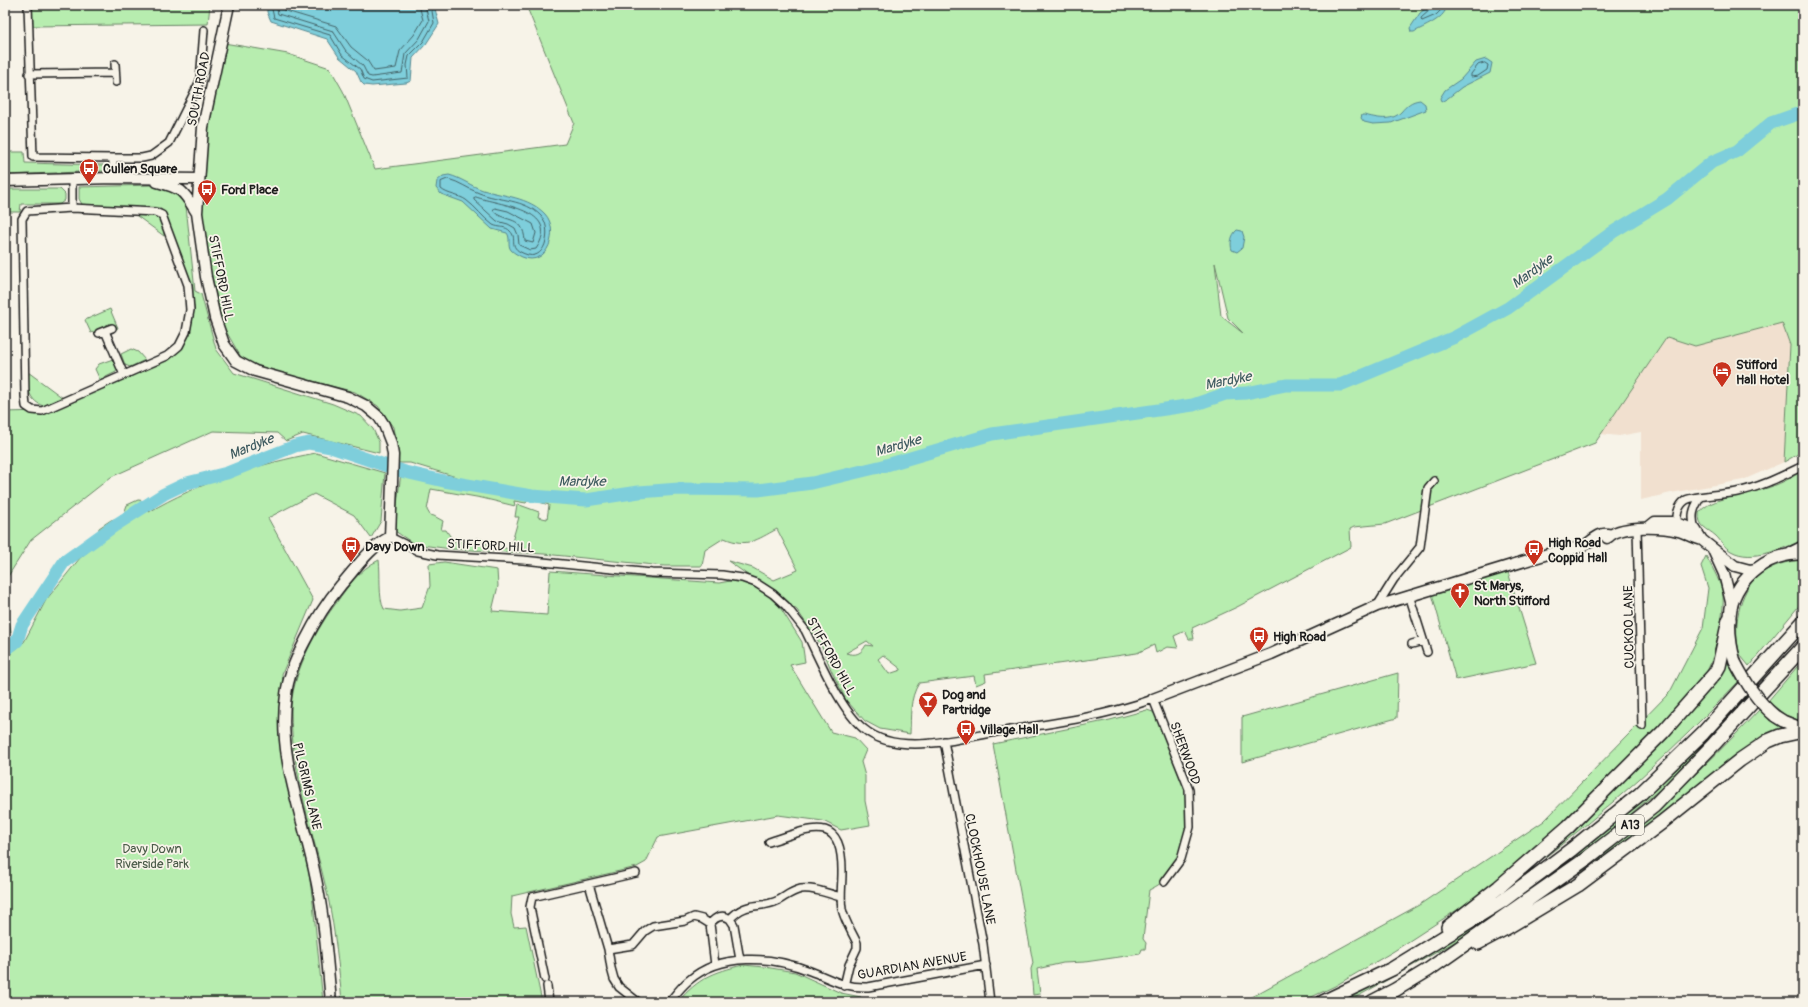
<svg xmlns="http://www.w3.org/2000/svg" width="1808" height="1007" font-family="Pangolin,sans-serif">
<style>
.built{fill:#f1e0cf}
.green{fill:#b7edaf;stroke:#6a8466;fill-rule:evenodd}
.water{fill:#7ecedb;stroke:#57878f}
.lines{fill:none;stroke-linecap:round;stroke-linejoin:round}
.shore{stroke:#436368;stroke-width:1}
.river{stroke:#7ecedb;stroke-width:13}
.street-casing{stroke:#1c1c1c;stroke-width:10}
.secondary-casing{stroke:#1c1c1c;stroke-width:13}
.primary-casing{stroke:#1c1c1c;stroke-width:14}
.highway-casing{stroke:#1c1c1c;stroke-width:16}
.street{stroke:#f7f3e8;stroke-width:7}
.secondary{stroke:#f7f3e8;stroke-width:10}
.primary{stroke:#f7f3e8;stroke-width:11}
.highway{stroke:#f7f3e8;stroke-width:13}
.primary-bridge-casing{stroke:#1c1c1c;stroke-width:14;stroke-linecap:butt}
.primary-bridge{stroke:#f7f3e8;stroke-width:11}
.labels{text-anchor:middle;stroke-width:3.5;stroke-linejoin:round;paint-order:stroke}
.shield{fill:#f7f3e8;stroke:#5e5c59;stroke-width:1}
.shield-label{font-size:12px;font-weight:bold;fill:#1c1c1c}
.street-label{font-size:13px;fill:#1c1c1c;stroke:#f7f3e8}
.poi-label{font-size:13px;font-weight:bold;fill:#1c1c1c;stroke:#f7f3e8;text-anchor:start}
.park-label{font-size:13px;fill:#4a5b48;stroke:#f7f3e8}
.water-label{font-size:14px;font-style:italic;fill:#3e5a5f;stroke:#f7f3e8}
</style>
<rect width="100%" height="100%" fill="#f7f3e8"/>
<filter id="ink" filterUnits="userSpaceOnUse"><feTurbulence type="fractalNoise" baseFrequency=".025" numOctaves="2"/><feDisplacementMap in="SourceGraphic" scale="8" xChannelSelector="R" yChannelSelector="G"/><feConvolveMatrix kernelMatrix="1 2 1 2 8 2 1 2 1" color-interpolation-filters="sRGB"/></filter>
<g filter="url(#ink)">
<path class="built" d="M1782,323L1790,345L1784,462L1743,480L1671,493L1641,500V432L1619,436L1601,434L1667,337L1695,346Z"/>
<path class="green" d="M32,5H210L208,24L33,26Z
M526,5H1732L1733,6L1736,5H1803V451L1784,462L1790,345L1782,323L1695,346L1667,337L1595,443L1385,524L1354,527L1350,529L1351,547L1237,607L1192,628L1194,639H1189L1185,631L1174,636L1178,648L1167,647L1156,653L1154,645L1137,653L985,674L986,681L976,685L974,676L919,683C909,699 911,716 910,734L880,729L865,721L846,700L832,672L821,645L797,610L728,561L753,568L774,580L798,570L777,529C756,540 748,548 724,538L705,550L702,566H664L544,554L451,549L414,544L395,531L396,512L401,473C443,483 487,488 528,500L526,503L514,501L515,506L482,498L431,489L427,510L430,515L434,516L443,521L441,530H446L454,542L460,538L474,544L476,538L482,539L488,545L510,549L519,517H515L517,504L539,512L538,517L547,519L549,505L410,463H398L397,452L393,427L378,406L355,392L269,370L242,359L223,326L208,259L202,213L203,182L209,125L224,43L288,54L330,68L343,91L375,169L565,144L574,123ZM1215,263L1228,318L1244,334L1221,316ZM867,641L873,646L866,645C861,654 856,656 846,653ZM883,655L901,669V670L889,674L878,659Z
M5,152H24L25,163L104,165V171L5,175Z
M153,185L174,191L186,206L195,291L201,294L216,349L234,373L333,404L361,416L373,429L379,442V453L303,434L286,441L277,433L213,431L111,477L31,540L5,581V412L42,411L172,355C176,351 181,348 184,344C208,311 174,241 161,208L83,206L79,199V187Z
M5,189H60L65,194V200L60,204H21L20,212H5Z
M139,213C155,214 165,218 164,236L137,216Z
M110,309L118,328L113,330L111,324L91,333L85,320Z
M131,349L138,352L145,360L130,367L125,365L121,354Z
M113,359L117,369L116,372L100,380L95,369L99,364Z
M28,372L63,398L43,406C27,399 28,387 28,372Z
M316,453L385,473L381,521L371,538L354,515L314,494L268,518L313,600L282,674L313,903L323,1002H5V659L24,642L46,600L80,558L96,545L99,528L111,520L118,518L120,525L127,505L138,500L147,501L149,512C197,483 261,463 316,453Z
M1803,470V541C1782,548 1752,563 1731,551C1724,547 1721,541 1716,536C1707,528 1698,527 1699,513C1710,497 1746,495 1764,489C1778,485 1792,478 1803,470Z
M1706,556C1712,567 1719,579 1722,590C1727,607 1715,658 1706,673L1657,729L1570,818L1501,879L1466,904L1394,951L1335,986L1301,1002H1242L1419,905L1544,821L1670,692L1703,628L1708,588L1701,566Z
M379,560C381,574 378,598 384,609L400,611L422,608L430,586L429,564L444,562L497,570L498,586L492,611L547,615L550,571L719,583L736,580L756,586L776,601L802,642L805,662L790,665L831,732L855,738L866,750L861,762L865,776V801L870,825L841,830L823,821L778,815L658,837L646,862L637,867L512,896L511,914L514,927L526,926L542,1002H342C339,967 335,932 328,897C315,838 291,772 291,711C291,677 314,633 334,606C346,589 359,569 379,560Z
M1803,560V601L1749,666C1746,662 1742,658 1740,654C1732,629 1738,591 1760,574C1773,565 1787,561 1803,560Z
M1508,572L1536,663L1456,680L1432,594L1454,586Z
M5,594L11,632L5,635Z
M1725,650L1730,661L1728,663L1738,682C1676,748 1609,809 1535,865L1534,863L1657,743Z
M1803,660V722L1785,715L1768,701Z
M1398,673L1397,718L1242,762V717Z
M1744,696L1749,702L1659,790L1597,843L1530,893L1469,934L1362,994L1346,1002H1336L1423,955L1686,757L1725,718Z
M1147,710L1153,712L1158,719C1168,746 1182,773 1187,801C1191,826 1179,864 1162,882C1159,885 1153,888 1149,890L1143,939L1146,943L1145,949H1142L1140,954L1085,962L1063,963L1037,969L1040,994L1033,995L1031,969L1033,963L993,744L1110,720Z
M1759,710L1776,724L1777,722L1793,729L1582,875L1581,873C1645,823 1704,769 1759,710Z
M743,965L765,967L795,972L841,993L861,997L862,1002H678C698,978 714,972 743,965Z"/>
<path class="water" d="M267,5H434L439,24L426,44L413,58L411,81L406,83L372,86L364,85L361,82L356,71L339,57L327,39L271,21L267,12Z
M1430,5H1444L1446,8C1444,19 1423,27 1414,32H1411L1410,28L1420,13Z
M1486,59L1492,63L1490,73L1462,87L1448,98L1441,102L1440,98L1445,90L1461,79L1476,62Z
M1420,100L1425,104L1426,110L1391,123L1373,124L1364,122L1361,118L1362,115H1364C1377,118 1391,122 1401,112C1407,105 1411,101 1420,100Z
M449,175C461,178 471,186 483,190C503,196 529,197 545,214C560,230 548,268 522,257C518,255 514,253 511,250C507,245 511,238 507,233L492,229L463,202L441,194L436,188L437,181L443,176Z
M1237,230L1242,231L1244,237L1242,248L1237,252L1232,250C1230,244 1231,235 1237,230Z"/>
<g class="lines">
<path class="shore" d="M271,5L274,18L330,35L342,55L360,69L364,79L372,82L408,78L407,65L409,56L423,42L434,23L431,5
M276,5L278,14L333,31L346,51L363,66L368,76L372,77L402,73L405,54L419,39L429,21L425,5
M282,5L283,10L336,26L351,47L367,60L374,71L396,68L400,51L414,35L423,20L419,5
M1431,5V9L1421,18L1422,21L1436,15L1441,10V5
M1485,63L1488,65L1487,70L1478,76L1471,77V74L1478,65Z
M448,179C460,182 468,189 479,193C499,201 525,199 541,216C552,227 547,260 528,255C505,248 519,239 510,231C506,226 499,228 493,225C483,218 476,207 466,200C459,195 448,195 441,189V182Z
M476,197C498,205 563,209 536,249L530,250L519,245L518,235L515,228L508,224L497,221L474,200V198Z
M495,208L508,211L533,224L536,233L533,243L525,241C523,214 507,224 493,211Z"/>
<path class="river" d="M5,650L17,641L22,625L64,562L114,526L164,494L187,483L227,473L295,446L309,443L331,447L405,472L444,481L532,496L586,500L639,492L679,489L758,490L812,483L883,466L992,434L1193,405L1225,394L1246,393L1286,385H1340L1455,337L1508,308L1613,232L1667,199L1712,162L1737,151L1771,123L1803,112"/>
<defs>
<path id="street" d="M28,5L33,157L113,158
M115,64L116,82
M29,74L115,73
M113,178V158H142L151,156L169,143L200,81L204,30
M72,179V208L27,211L22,219L25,396L26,406L32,410L42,411L167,356L179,346L186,332L190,310L188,285L162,215L155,212L72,208
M105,331L124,375
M99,333L112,328
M1679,527C1675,518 1677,506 1686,500C1692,496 1728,494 1737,492C1761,487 1782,476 1803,466
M1637,528L1642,726
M1695,529C1691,516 1693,509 1700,498
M390,537L418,551L437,555L523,560L652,573L722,575L742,578L756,583L773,594L786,606L805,630C819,658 840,710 864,729C877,740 897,744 915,744C942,744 969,737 996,732C1049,724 1103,717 1153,699L1189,789L1190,827L1181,859L1164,882
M1409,595L1427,652
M1377,606L1394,579L1420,547L1428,488L1434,481
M1412,644L1423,641
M944,741L983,944L990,1002
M769,842C810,829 843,811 842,873C842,885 840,898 842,909C845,922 852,932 857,943V948L849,965L844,986
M589,884L608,949L611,968L614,979L619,987L638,1002
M730,919L734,925L740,960
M710,924L715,965
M608,949L633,945L645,931L653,926L685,921L694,917L702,919L710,924C716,916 723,914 730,919C747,900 759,910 779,900C786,896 792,891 801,889C814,887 828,894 841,897
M545,979L530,907L532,897L636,873
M547,986L549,1002
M669,1002C675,995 681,987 688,981C721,952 771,956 810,971C832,979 843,988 868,987L986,965"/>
<path id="secondary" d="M229,5L203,127L197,213L206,277L215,318L224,344L236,361L255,371L348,397L366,406L379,417L384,425L391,443L393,455L390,537C370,547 356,568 341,585C327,602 315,621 305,641C296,658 288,676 286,695C277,754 302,813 314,870C324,913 327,958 331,1002
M5,181L113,178L199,179
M157,182C184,189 183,191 197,213
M1650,526L1655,522H1672L1695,529L1702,540L1735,566L1750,570L1756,569
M1607,538C1608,538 1610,536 1611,535C1624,525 1664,527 1678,531C1686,533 1694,538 1702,540
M1713,550L1724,574L1732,606
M1153,699L1271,654L1377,606L1561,550C1568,550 1575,549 1583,546C1592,542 1600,530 1611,535"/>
<path id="primary" d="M1735,662C1730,645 1728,626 1731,608C1738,576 1770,553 1801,554
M1775,716L1783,721L1803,729"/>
<path id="highway" d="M1793,553L1803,548
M1448,927L1499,887L1568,827L1663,732L1715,673L1719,666L1729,620
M1478,943L1508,927L1578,885L1661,823L1740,760L1768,741L1780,736L1803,731
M1323,1002L1392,969L1501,902L1572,849L1640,794L1703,733L1803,622
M1372,1002L1395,990L1428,970L1586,859L1654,806L1714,744L1803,647"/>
</defs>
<use href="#street" class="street-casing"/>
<use href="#secondary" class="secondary-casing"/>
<use href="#primary" class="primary-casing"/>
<use href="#highway" class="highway-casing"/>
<use href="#street" class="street"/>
<use href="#secondary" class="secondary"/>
<use href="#primary" class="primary"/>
<use href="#highway" class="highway"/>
<defs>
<path id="primary-bridge" d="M1735,662C1746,683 1757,701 1775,716"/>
</defs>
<use href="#primary-bridge" class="primary-bridge-casing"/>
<use href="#primary-bridge" class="primary-bridge"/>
</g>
</g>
<defs>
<symbol id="bus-pin" viewBox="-11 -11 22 30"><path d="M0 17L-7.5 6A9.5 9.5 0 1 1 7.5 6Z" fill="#c8321e" stroke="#f7f3e8"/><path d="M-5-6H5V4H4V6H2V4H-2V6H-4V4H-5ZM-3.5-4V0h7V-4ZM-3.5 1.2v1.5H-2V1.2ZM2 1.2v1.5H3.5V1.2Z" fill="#fff"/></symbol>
<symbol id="hotel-pin" viewBox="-11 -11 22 30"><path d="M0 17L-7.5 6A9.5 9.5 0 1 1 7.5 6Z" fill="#c8321e" stroke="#f7f3e8"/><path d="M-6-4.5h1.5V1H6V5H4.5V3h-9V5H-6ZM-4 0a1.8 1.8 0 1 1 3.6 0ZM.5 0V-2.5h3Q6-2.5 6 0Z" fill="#fff"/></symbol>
<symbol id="church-pin" viewBox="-11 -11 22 30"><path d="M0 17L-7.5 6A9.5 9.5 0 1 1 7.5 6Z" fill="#c8321e" stroke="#f7f3e8"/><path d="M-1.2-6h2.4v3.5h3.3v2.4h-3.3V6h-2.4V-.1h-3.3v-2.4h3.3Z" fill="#fff"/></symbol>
<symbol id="bar-pin" viewBox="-11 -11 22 30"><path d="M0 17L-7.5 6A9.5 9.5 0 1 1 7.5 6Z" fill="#c8321e" stroke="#f7f3e8"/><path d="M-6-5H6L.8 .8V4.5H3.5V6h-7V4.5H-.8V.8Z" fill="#fff"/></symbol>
</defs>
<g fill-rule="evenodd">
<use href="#bus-pin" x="78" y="157" width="22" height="30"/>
<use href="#bus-pin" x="196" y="178" width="22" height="30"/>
<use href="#hotel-pin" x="1711" y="360" width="22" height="30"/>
<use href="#bus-pin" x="340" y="535" width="22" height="30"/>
<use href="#bus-pin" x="1523" y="538" width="22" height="30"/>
<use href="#church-pin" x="1449" y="581" width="22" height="30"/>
<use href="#bus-pin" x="1248" y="625" width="22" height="30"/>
<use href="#bar-pin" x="917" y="690" width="22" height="30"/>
<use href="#bus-pin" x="955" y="718" width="22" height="30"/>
</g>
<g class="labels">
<rect class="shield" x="1616" y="815" width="28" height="20" rx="3"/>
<g class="shield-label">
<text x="1630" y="829">A13</text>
</g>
<g class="street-label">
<text transform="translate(198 89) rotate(-79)" y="5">SOUTH ROAD</text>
<text transform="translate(222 278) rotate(79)" y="5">STIFFORD HILL</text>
<text transform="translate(491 545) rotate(3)" y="5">STIFFORD HILL</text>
<text transform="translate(1628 627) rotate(-91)" y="5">CUCKOO LANE</text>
<text transform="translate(832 656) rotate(61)" y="5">STIFFORD HILL</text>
<text transform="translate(1186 753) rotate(70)" y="5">SHERWOOD</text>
<text transform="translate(308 786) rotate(77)" y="5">PILGRIMS LANE</text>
<text transform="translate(981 869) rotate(79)" y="5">CLOCKHOUSE LANE</text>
<text transform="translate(912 965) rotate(-10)" y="5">GUARDIAN AVENUE</text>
</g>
<g class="poi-label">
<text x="103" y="173">Cullen Square</text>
<text x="221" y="194">Ford Place</text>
<text x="1736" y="369">Stifford<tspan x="1736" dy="15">Hall Hotel</tspan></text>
<text x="1548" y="547">High Road<tspan x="1548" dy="15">Coppid Hall</tspan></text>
<text x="365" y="551">Davy Down</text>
<text x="1474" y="590">St Marys,<tspan x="1474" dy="15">North Stifford</tspan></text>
<text x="1273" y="641">High Road</text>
<text x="942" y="699">Dog and<tspan x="942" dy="15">Partridge</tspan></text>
<text x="980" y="734">Village Hall</text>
</g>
<g class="park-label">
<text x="152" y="853">Davy Down<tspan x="152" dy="15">Riverside Park</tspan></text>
</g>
<g class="water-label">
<text transform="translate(1532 271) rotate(-36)" y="5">Mardyke</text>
<text transform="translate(1228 380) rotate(-11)" y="5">Mardyke</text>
<text transform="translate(898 445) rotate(-16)" y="5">Mardyke</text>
<text transform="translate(251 446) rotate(-22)" y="5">Mardyke</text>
<text x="582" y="486">Mardyke</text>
</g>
</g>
<rect width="1808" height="1007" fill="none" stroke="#f7f3e8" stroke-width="20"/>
<rect x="10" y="10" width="1788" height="987" fill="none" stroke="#1c1c1c" stroke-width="1.5" filter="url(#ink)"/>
</svg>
